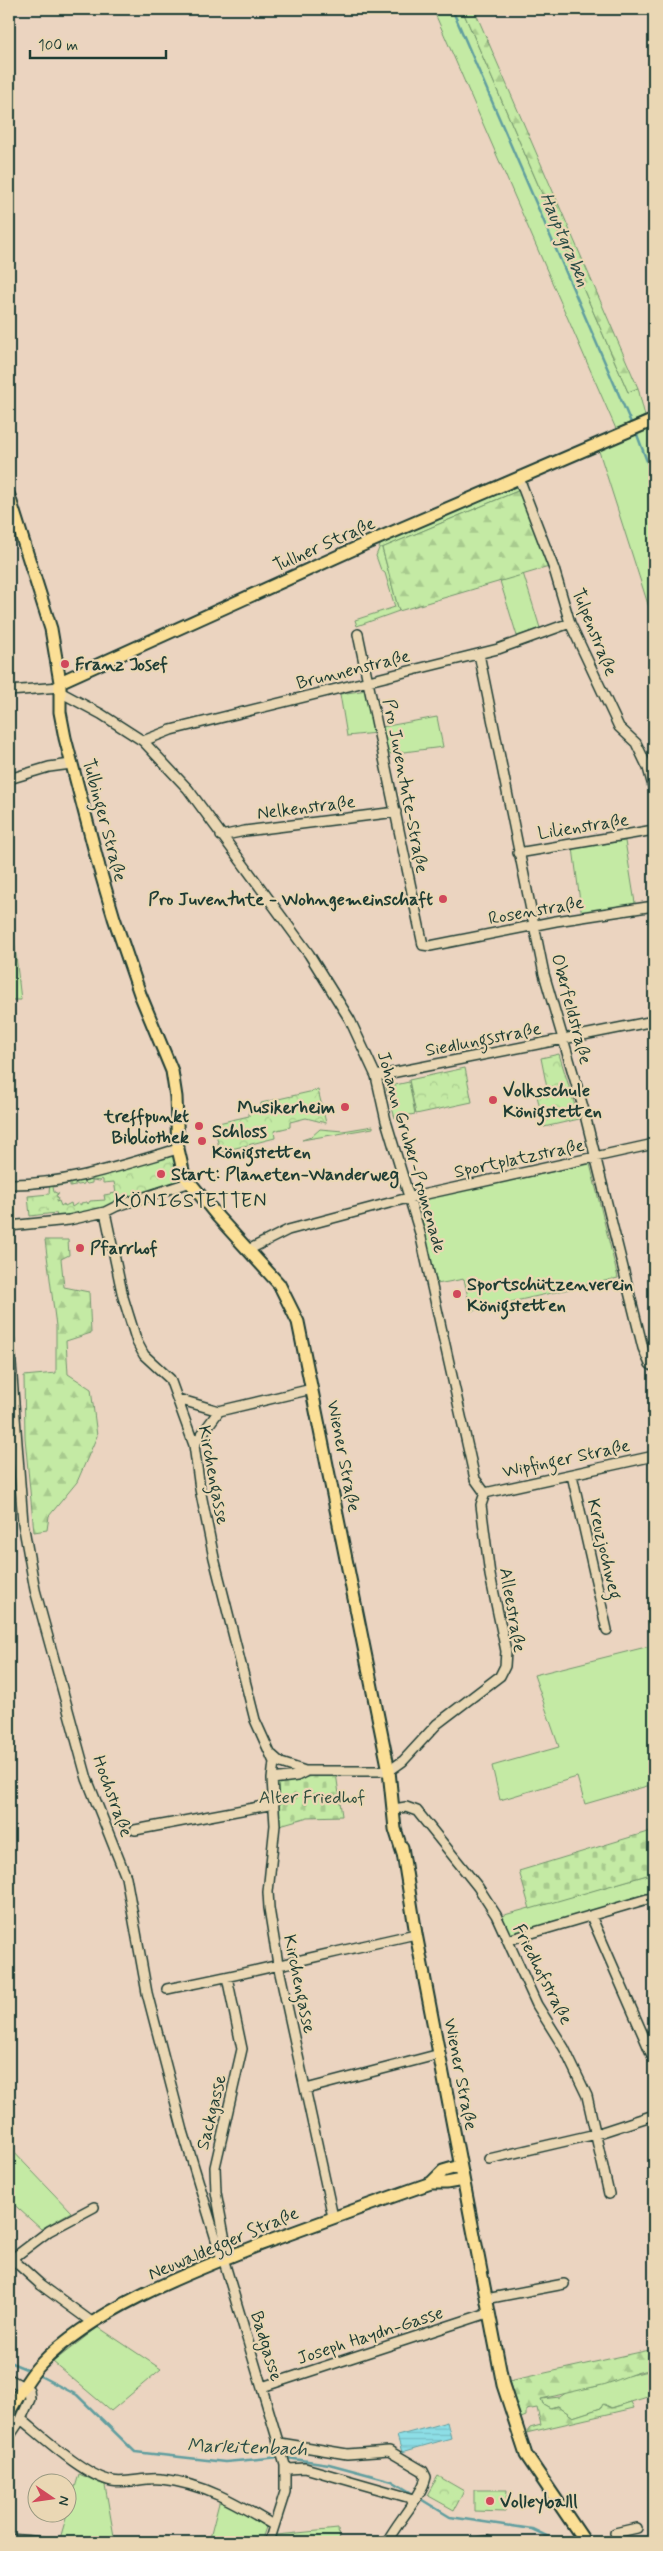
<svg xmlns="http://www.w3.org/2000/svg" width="663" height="2551" font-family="Mynerve,sans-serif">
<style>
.green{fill:#c4eaa4;stroke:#72946c}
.forest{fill:url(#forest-firs);stroke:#72946c}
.cemetery{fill:url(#cemetery-stones);stroke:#72946c}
.park{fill:url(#park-crowns);stroke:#72946c;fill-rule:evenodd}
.water{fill:url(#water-rules);stroke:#619e9f}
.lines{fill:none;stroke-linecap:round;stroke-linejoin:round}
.stream{stroke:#619e9f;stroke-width:2.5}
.minor-casing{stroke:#1f3d34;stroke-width:12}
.major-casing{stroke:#1f3d34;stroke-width:15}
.minor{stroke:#ead7b4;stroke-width:9}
.major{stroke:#fbdf96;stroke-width:11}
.poi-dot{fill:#d1495b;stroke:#ead7b4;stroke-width:2}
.labels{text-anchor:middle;stroke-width:4.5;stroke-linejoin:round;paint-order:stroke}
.street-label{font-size:18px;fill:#1f3d34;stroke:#ead7b4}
.poi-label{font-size:18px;font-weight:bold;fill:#1f3d34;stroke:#ead7b4;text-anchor:start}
.park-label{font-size:18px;fill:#304e3f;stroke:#ead7b4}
.water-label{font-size:19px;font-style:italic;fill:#2a4d46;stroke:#ead7b4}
.quarter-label{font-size:20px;letter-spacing:1px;fill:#1f3d34;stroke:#ead7b4}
</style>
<defs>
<pattern id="forest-firs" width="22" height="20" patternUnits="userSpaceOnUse" patternTransform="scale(1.25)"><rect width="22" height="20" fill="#c4eaa4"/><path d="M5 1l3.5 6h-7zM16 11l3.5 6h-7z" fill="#a8ca8e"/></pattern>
<pattern id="cemetery-stones" width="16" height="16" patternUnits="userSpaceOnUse" patternTransform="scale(1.25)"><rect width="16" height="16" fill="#c4eaa4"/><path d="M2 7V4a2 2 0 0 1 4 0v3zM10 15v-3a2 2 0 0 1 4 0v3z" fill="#a8ca8e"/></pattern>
<pattern id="park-crowns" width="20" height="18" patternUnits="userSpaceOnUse" patternTransform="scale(1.25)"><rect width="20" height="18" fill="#c4eaa4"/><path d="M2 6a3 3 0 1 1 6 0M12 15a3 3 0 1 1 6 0" fill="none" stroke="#a8ca8e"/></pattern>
<pattern id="water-rules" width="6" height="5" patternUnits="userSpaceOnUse" patternTransform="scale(1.25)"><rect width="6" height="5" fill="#8ddee6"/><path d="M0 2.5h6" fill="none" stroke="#79bfc6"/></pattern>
</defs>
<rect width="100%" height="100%" fill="#ebd4c0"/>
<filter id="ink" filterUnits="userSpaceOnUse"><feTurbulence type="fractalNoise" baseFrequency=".02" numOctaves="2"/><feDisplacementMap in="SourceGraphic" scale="10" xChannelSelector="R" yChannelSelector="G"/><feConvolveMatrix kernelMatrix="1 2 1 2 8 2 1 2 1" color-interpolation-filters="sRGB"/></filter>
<g filter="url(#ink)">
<path class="green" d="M433,9H462L628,392L638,388L645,416L616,429Z
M650,428L654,439V623L598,448Z
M517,484L520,490L382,548L399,611L357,626L355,620L395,607L385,573L381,570L376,556L381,543Z
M523,573L540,628L517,636L500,581Z
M367,690L376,733L347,736L340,694Z
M437,717L443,747L388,754L382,727Z
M625,841L636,909L582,917L573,848Z
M9,904H10L21,1000H9Z
M409,1082L415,1114L395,1118L386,1087Z
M373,1126V1128L302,1140L311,1137L320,1129L343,1131Z
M590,1164L618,1278L471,1311L464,1279L437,1284L417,1200Z
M654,1645V1784L585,1804L577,1777L500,1800L492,1766L559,1747L534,1675Z
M654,1873V1893L508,1935L501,1916Z
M9,2147L71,2212L41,2229L9,2200Z
M98,2327L161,2369L111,2411L53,2362Z
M654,2370V2395L611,2408L604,2404L601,2408L573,2417L558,2406L550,2408L543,2404L541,2399L560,2397L567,2392L598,2386L625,2376Z
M79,2474L105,2485L115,2542H59Z
M474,2490H507L505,2512L474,2511Z
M220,2499L266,2527L261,2542H209Z
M338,2529L339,2542H275L277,2535Z"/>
<path class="forest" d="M462,9H474L638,388L628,392Z
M520,490L549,567L399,611L382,548Z
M45,1240H68L69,1255L61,1259L64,1287L89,1292L91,1333L66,1341L68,1374L91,1389L97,1436L77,1482L49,1516L47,1530L34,1532L25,1438L24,1376L56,1373V1326Z
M654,2349V2370C634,2370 616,2383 598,2386C578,2390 560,2395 541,2399L543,2404L550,2408L558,2406L573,2417L601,2408L603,2404L612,2408L631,2402L634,2408L526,2433L530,2428L541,2425L537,2408L526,2410V2416L521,2418L509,2381Z"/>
<path class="cemetery" d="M336,1773L342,1816L308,1817L280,1825L277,1781Z
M654,1830V1873L530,1909L519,1871Z"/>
<path class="park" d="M559,1054L579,1119L544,1127L536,1091L547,1088L541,1058Z
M465,1068L472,1102L416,1114L409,1080Z
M318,1090L326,1123L306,1118L290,1122V1127L274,1131L275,1138L220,1152L214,1124L249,1116V1110L261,1108V1103Z
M178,1149L188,1183L117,1206L58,1220L56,1213L30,1216L28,1196L49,1194L50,1181ZM101,1179L103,1180V1183L114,1182L116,1193L104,1195L105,1200L90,1201L88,1204L87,1202L81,1203V1205L78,1203L72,1207L71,1203L65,1206L64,1204L61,1206L59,1201L56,1202L58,1199L56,1195L59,1194L54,1192L53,1187L70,1184V1187L75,1186V1183L78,1185L84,1184V1181L87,1184L92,1183V1180L100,1181Z
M438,2476L464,2491L454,2510L427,2495Z"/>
<path class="water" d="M447,2422L451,2438L402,2452L397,2436Z"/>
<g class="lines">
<path class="stream" d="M452,9L632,425
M636,432L654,480
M9,2362L31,2371
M36,2374L77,2395L135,2452L225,2462L280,2457L329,2464L392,2481L415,2495
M419,2498L450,2517L532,2529L559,2542"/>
<defs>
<path id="minor" d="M519,478L554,569L570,623L619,727L636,743L648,768L654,790
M358,634L423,945L430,946L556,921L654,906
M479,654L544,974L583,1107L643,1348L650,1364L654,1367
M9,691L60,687
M60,692L101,714L143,741L188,789L309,954L350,1020L376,1076L386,1121L420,1233L475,1479L485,1493
M143,741L171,730L498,649L570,623
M9,779L49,767L71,764
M221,836L245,831L396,812
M518,853L654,830
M376,1076L654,1021
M9,1184C66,1185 123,1165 178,1149
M105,1212L123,1297L137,1342L144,1355L170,1379L194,1445L200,1489L214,1558L255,1720L274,1762L272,1779L275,1825L268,1892L269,1908L278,1964L333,2217
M9,1226L69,1220L105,1212L117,1206L188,1183
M248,1250L288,1230L408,1198L654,1144
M9,1337L23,1523L35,1590L87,1779L126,1877L147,1993L183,2131L222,2259
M178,1399L219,1411
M194,1445L219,1411L312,1389
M572,1475L607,1630
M485,1493L654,1456
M272,1755L281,1763L305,1771H389L403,1761L437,1724L500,1676L505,1666L506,1651L490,1575L481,1505L485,1493
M272,1779L297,1776L305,1772
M394,1809L406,1807L417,1811L478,1887L496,1915L537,2005L564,2048L587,2096L609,2194
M135,1830L274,1804
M591,1916L654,2060
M508,1940L654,1897
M227,1977L242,2049L215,2167L216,2192L228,2256
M167,1989C251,1973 333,1952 416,1934
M306,2089L440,2054
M489,2159L596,2134L654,2115
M9,2256L41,2285L93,2323
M223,2258L285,2465V2492L269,2542
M12,2259L49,2231L94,2207
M486,2299L564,2284
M9,2379L29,2390L30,2399L21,2419C43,2437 85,2476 112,2481C127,2484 145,2477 161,2479C203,2483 238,2504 273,2525
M262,2387L488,2313
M9,2437L21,2419
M280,2443L347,2454L389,2451L423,2471L426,2477C422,2496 397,2522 387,2542
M285,2465L289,2469L305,2468L414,2499
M615,2533L637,2528
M9,2539L45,2542
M480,2542L487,2541"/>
<path id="major" d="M9,496L51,629L60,682V712L65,738L99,867L114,918L140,994L172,1071L176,1097L178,1149L184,1175L218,1217L279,1284L298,1322L389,1771L395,1829L403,1854
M60,682L365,544L654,420
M402,1847L416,1934L503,2385L526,2455L585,2542
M431,2183L443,2171L460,2166
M9,2412C19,2396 27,2378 40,2365C91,2310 190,2272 259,2245C316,2224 373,2203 431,2183H446L463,2180"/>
</defs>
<use href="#minor" class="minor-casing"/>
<use href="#major" class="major-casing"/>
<use href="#minor" class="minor"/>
<use href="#major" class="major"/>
</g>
</g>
<g class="poi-dot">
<circle cx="65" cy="664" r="5"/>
<circle cx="443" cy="899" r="5"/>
<circle cx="493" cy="1100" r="5"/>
<circle cx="345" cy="1107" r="5"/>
<circle cx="199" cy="1126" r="5"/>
<circle cx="202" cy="1141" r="5"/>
<circle cx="161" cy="1174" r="5"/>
<circle cx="80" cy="1248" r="5"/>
<circle cx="457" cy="1294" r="5"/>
<circle cx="490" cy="2501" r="5"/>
</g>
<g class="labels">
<g class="street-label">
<text transform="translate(324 544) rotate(-24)" y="6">Tullner Straße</text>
<text transform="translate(595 632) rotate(68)" y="6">Tulpenstraße</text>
<text transform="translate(353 669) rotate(-14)" y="6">Brunnenstraße</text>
<text transform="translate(406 786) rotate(79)" y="6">Pro Juventute-Straße</text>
<text transform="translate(306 807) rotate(-7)" y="6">Nelkenstraße</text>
<text transform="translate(105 820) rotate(75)" y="6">Tulbinger Straße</text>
<text transform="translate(583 826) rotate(-9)" y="6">Lilienstraße</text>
<text transform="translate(536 910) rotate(-10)" y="6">Rosenstraße</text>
<text transform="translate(572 1009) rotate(75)" y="6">Oberfeldstraße</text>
<text transform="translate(483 1039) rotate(-11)" y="6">Siedlungsstraße</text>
<text transform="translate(412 1152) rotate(74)" y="6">Johann Gruber-Promenade</text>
<text transform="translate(519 1158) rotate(-12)" y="6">Sportplatzstraße</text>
<text transform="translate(344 1456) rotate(79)" y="6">Wiener Straße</text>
<text transform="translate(566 1458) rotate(-12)" y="6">Wipfinger Straße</text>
<text transform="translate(214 1475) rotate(79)" y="6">Kirchengasse</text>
<text transform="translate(605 1549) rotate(77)" y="6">Kreuzjochweg</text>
<text transform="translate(513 1610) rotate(80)" y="6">Alleestraße</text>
<text transform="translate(113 1796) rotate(70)" y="6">Hochstraße</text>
<text transform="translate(543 1974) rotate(63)" y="6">Friedhofstraße</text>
<text transform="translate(300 1984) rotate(78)" y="6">Kirchengasse</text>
<text transform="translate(461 2074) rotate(79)" y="6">Wiener Straße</text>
<text transform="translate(211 2112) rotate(-76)" y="6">Sackgasse</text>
<text transform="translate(223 2243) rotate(-23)" y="6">Neuwaldegger Straße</text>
<text transform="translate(370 2335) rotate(-18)" y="6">Joseph Haydn-Gasse</text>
<text transform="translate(267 2346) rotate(73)" y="6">Badgasse</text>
</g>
<g class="poi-label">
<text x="75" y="670">Franz Josef</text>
<text x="433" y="905" text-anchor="end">Pro Juventute - Wohngemeinschaft</text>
<text x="503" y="1096">Volksschule<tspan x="503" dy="21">Königstetten</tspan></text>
<text x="335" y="1113" text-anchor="end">Musikerheim</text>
<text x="189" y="1122" text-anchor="end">treffpunkt<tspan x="189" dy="21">Bibliothek</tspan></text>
<text x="212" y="1137">Schloss<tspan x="212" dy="21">Königstetten</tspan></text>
<text x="171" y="1180">Start: Planeten-Wanderweg</text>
<text x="90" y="1254">Pfarrhof</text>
<text x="467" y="1290">Sportschützenverein<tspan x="467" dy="21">Königstetten</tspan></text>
<text x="500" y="2507">Volleyballl</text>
</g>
<g class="park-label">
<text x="312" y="1803">Alter Friedhof</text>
</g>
<g class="water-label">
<text transform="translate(566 239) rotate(67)" y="7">Hauptgraben</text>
<text transform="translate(247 2446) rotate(2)" y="7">Marleitenbach</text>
</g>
<g class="quarter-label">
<text x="191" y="1207">KÖNIGSTETTEN</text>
</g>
</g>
<rect width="663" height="2551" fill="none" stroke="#ead7b4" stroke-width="30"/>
<rect x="15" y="15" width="633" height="2521" fill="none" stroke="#1f3d34" stroke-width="2" filter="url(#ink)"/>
<g transform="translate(52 2498) rotate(103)"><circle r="24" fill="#ead7b4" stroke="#999981"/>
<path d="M0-4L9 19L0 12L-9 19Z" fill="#d1495b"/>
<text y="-8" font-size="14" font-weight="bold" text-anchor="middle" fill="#1f3d34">N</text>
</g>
<path d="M30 50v8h136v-8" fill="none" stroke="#1f3d34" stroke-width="2.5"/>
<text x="38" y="50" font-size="15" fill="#1f3d34" stroke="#ead7b4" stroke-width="4" paint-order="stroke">100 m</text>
</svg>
